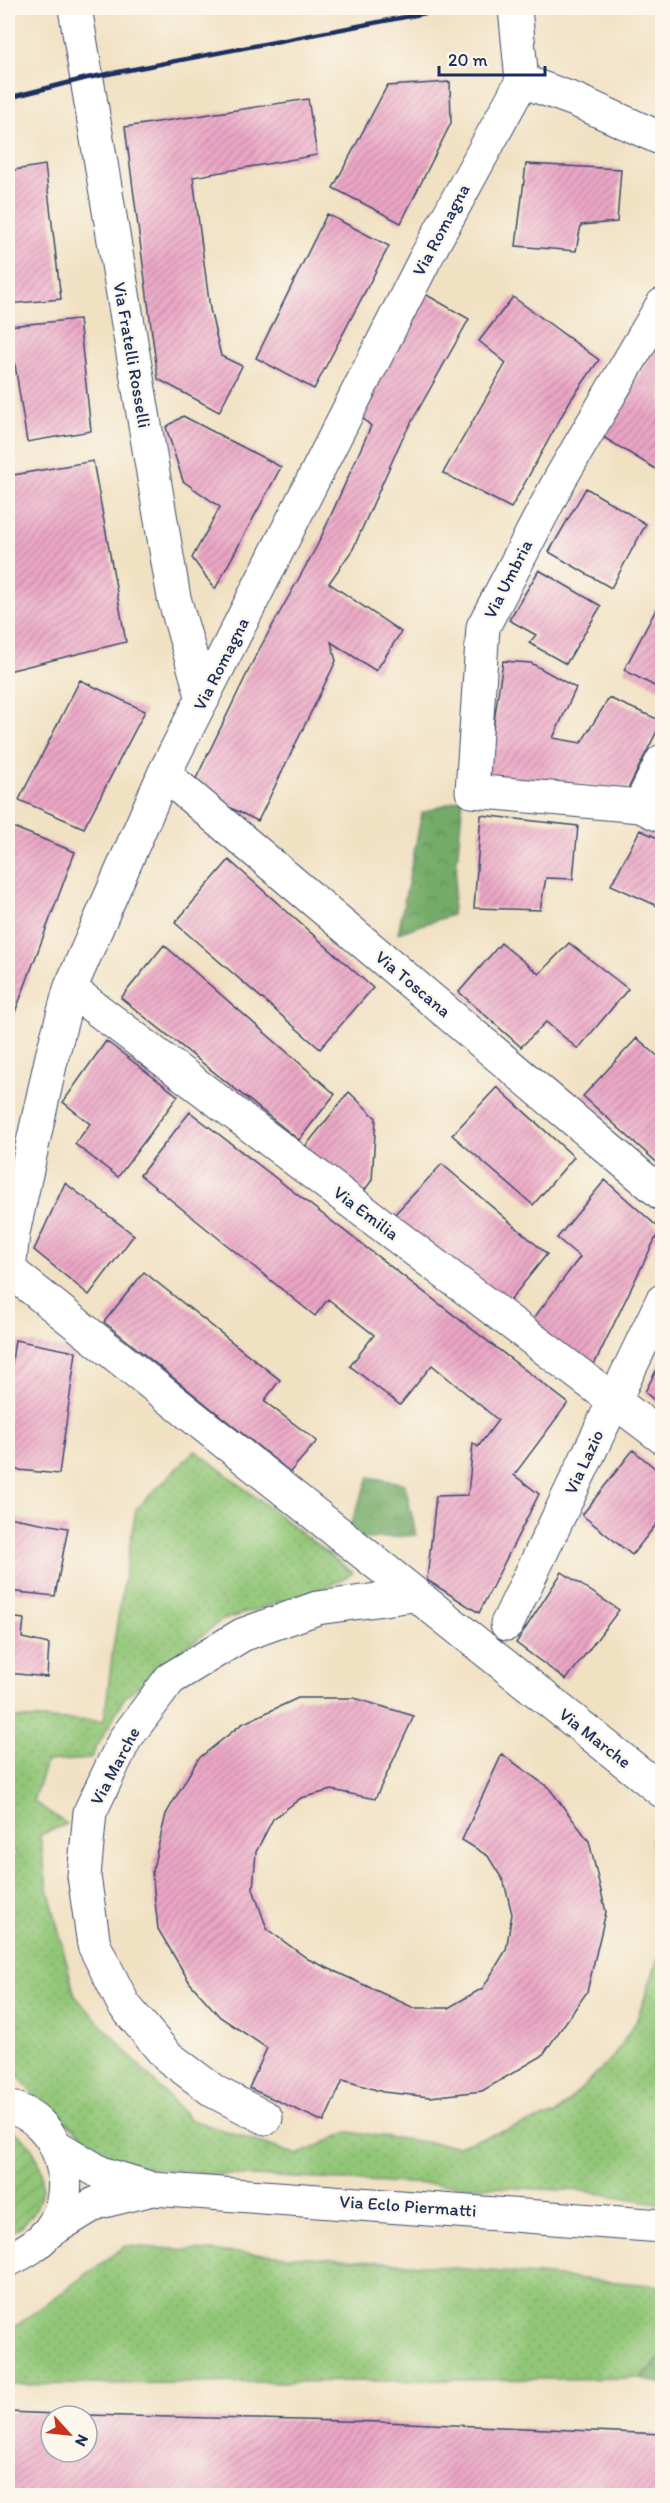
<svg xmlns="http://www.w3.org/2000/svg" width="670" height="2503" font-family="Itim,sans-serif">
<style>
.grass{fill:url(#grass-dots);stroke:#567a6a;stroke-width:1.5}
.forest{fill:url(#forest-crowns);stroke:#486d63;stroke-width:1.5}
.garden{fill:url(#garden-furrows);stroke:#567a6a;stroke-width:1.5}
.building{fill:url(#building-hatch)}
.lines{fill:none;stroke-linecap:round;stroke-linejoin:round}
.street-casing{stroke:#3b4a6d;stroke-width:35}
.secondary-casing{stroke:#3b4a6d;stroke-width:35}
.primary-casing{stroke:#3b4a6d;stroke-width:35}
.street{stroke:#fff;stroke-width:33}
.secondary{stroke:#fff;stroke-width:33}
.primary{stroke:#fff;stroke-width:33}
.rail{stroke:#1b2f5e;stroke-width:4.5}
.labels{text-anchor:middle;stroke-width:5;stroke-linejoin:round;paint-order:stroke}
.street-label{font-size:18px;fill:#1b2f5e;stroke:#fbf7ec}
</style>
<defs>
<pattern id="grass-dots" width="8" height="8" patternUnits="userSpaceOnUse" patternTransform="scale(1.5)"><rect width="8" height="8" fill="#92c677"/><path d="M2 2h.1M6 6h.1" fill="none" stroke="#7daa69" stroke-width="1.8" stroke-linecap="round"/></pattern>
<pattern id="forest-crowns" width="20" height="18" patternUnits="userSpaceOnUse" patternTransform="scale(1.5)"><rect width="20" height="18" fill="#75ab68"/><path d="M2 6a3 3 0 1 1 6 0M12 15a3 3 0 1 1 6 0" fill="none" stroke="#5f8c59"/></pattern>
<pattern id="garden-furrows" width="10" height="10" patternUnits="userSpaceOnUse" patternTransform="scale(1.5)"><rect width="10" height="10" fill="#92c677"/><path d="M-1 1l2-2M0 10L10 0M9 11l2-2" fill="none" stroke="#7daa69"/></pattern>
<pattern id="building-hatch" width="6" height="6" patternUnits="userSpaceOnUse" patternTransform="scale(1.5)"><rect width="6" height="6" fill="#eca6c5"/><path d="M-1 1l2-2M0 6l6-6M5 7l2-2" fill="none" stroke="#be88a3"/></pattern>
</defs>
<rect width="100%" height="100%" fill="#fbf7ec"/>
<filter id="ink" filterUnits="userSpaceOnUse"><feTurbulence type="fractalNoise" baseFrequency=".0167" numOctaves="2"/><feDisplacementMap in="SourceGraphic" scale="12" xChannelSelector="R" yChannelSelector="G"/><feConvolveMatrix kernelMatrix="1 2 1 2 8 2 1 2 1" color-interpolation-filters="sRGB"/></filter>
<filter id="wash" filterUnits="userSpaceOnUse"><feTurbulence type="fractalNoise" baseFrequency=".008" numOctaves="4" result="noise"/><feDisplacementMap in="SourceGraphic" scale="24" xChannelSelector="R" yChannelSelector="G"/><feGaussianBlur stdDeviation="1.35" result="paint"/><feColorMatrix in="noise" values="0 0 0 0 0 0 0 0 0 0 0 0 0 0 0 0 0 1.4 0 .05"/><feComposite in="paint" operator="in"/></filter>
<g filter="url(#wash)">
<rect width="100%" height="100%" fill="#f1e1c3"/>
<path class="grass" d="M195,1450L353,1573L325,1588L220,1621L125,1697L90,1759L46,1762L33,1801L67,1824L40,1835L46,1880L75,1996L189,2119L298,2155L348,2132L457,2146L556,2114L612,2058L636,2022L662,1948L658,1882L651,1841L662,1850V2204L584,2191L207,2174L120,2164L43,2104L8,2065V1864L17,1854L8,1846V1718L104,1721L113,1648L136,1509Z
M125,2246L375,2261L662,2286V2357L641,2378L8,2385V2332Z"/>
<path class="forest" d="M463,798L452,915L398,933L422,813Z
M369,1477L405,1484L416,1535L344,1541Z
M662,2357V2384L641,2378Z"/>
<path class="garden" d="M8,2129C40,2141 52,2185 33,2213C27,2223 18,2229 8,2234Z"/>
<g id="blocks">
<path class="building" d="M104,8H121V9L105,11Z
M450,82L451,123L401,223L333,188L387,86Z
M308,99L317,155L193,177L210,309L221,356L242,366L219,412L158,379L125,127Z
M526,164L621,169L617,222L581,225L576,251L516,246Z
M45,165L61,299L8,304V171Z
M327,214L389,246L314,389L256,358Z
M418,290L469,319L402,439L353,549L329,583L401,632L376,671L331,642L336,661L258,821L191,789L256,655L318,544L371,426L354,410Z
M513,297L599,360L570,401L511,508L443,473L506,363L479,341Z
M79,319L91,431L27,442L9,326Z
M662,337V473L603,437Z
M183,416L281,467L215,589L192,558L220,507L183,481L166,427Z
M93,461L126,642L8,671V476Z
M586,488L646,524L611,588L549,552Z
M539,570L601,606L566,664L529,643L536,635L509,620Z
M659,604L662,605V690L624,670Z
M503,661L531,663L576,688L553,738L581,743L609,698L662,721L628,789L486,776Z
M80,680L145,711L84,828L19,800Z
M481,815L578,826L573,879L546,878L540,910L474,908Z
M10,826L75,852L8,1031V834Z
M640,830L662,840V908L611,885Z
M229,860L373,988L320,1049L175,923Z
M501,943L539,974L569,943L628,989L578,1049L546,1022L521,1047L459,992Z
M164,945L335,1094L299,1140L121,998Z
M637,1038L662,1060V1167L583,1096Z
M106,1041L178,1096L118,1177L75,1144L90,1124L63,1102Z
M8,1051L11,1052L9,1066H8Z
M497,1087L574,1157L533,1205L452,1135Z
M349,1092L376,1118L372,1180L362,1194L304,1148Z
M190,1112L568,1403L514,1475L539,1494L479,1613L427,1580L436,1496L468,1495L473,1443L478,1447L498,1420L432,1365L400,1405L350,1366L374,1335L328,1299L315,1316L140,1175Z
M442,1164L547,1254L504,1308L392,1217Z
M605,1180L660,1229L591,1371L530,1323L580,1257L557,1238Z
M65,1183L134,1235L89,1295L34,1250Z
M144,1272L280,1380L264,1401L317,1441L290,1472L104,1322Z
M15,1340L76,1352L59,1474L8,1469V1390Z
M662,1359V1407L645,1392Z
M633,1450L662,1474V1517L632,1555L582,1515Z
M8,1517L68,1528L55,1596L8,1591Z
M562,1572L619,1610L566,1680L516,1643Z
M8,1617L24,1619L22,1638L49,1644L47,1677L8,1673Z
M298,1698H354L414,1716L375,1799L332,1790L301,1798L273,1819L256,1852L253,1889L267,1929L308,1959L414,2008H448L483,1988L506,1950L512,1914L504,1882L488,1856L462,1840L502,1754L549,1788L589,1841L606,1912L587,1992L542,2056L482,2091L430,2097L383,2092L343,2080L324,2122L249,2088L267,2048L220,2017L190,1983L158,1929L152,1872L166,1814L198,1759L242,1724Z
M8,2412L55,2414L51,2416V2452H87V2415L384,2422L662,2434V2496H8Z"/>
</g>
</g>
<g filter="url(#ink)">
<use href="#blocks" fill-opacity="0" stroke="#3b4a6d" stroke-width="1.5"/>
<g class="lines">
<defs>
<path id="street" d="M75,8L174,598L203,699
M515,8L522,81
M522,81L575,100L662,139
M662,305L560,479L483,627L472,791L640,806L662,816
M164,774L662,1194
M640,806L662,761
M70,989L662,1437
M9,1270L662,1791
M8,1280L13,1233L52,1056L70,989L164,774L424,261L522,81
M507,1624L662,1301
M266,2118L215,2092L167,2056L124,2005L94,1945L84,1876L90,1812L125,1739L170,1679L242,1635L317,1608L414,1595"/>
<path id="secondary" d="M56,2146L101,2173L153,2189L662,2226
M50,2231L96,2203L153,2189"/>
<path id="primary" d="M8,2107C60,2118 82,2190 49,2231C38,2245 23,2253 8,2260"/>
</defs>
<use href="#street" class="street-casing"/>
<use href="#secondary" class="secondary-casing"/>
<use href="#primary" class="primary-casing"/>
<use href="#street" class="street"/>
<use href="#secondary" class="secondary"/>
<use href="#primary" class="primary"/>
<path class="rail" d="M8,98L87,78L452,8"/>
</g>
</g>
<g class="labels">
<g class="street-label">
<text transform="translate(441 230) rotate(-62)" y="6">Via Romagna</text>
<text transform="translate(132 355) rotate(80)" y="6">Via Fratelli Rosselli</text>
<text transform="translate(508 579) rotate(-63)" y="6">Via Umbria</text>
<text transform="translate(221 664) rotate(-63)" y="6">Via Romagna</text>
<text transform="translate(413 984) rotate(40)" y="6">Via Toscana</text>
<text transform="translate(366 1213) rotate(37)" y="6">Via Emilia</text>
<text transform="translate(584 1462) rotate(-65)" y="6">Via Lazio</text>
<text transform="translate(595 1738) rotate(38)" y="6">Via Marche</text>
<text transform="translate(115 1766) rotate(-62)" y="6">Via Marche</text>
<text transform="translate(408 2206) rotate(4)" y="6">Via Eclo Piermatti</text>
</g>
</g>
<rect width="670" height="2503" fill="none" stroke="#fbf7ec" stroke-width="30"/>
<g transform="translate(69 2434) rotate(117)"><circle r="28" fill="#fbf7ec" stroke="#a1a7b3" stroke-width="1.5"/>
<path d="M0-4.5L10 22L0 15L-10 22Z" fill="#c8321e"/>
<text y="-9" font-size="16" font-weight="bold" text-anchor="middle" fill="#1b2f5e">N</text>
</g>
<path d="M439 66v9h106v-9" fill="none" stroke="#1b2f5e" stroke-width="3"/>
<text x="448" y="66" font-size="18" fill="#1b2f5e" stroke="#fbf7ec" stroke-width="4.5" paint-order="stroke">20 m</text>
</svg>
